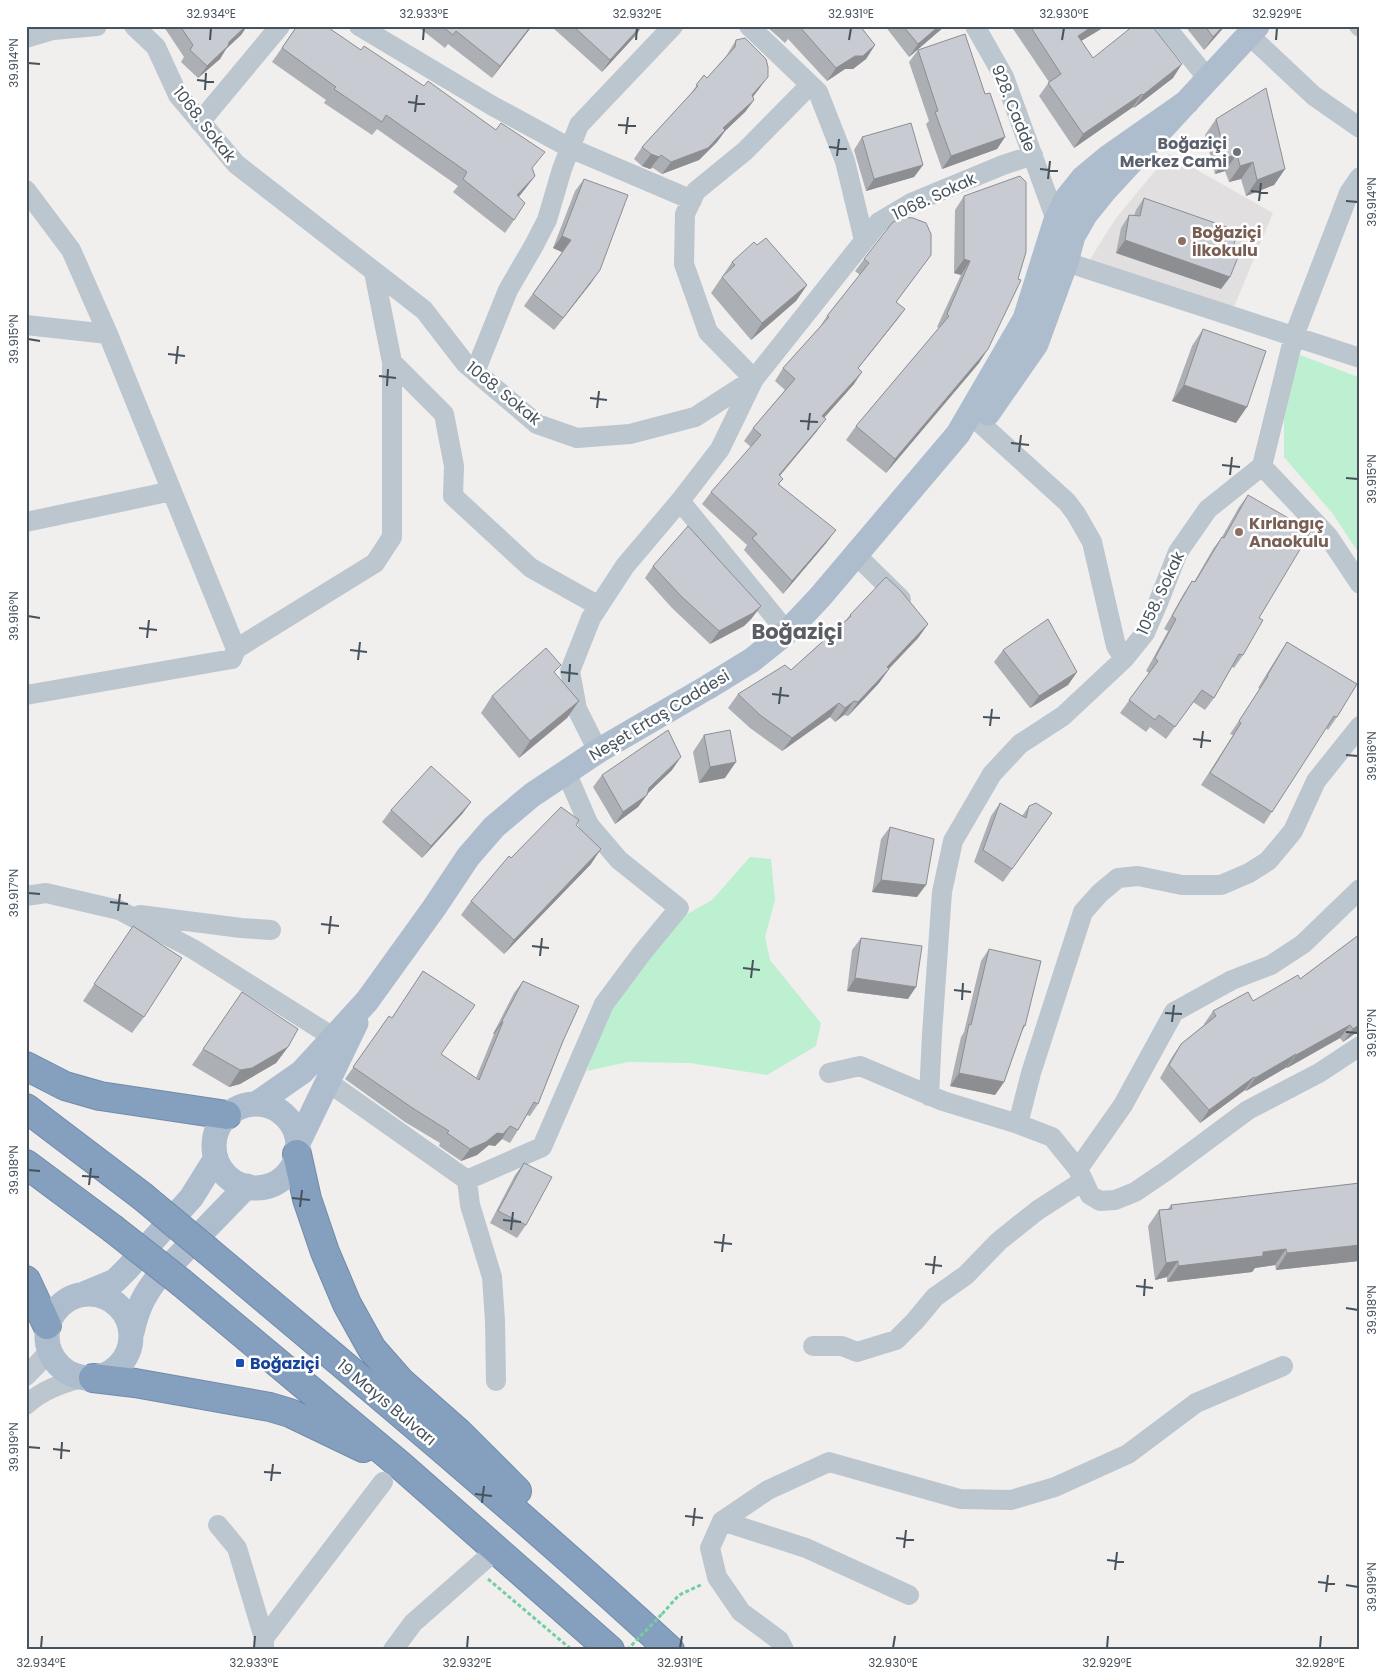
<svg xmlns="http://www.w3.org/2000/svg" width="1386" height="1676" font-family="Poppins,sans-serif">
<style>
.education{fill:#e2dfe0}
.green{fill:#bcf0d0}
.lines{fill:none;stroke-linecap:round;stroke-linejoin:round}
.highway-casing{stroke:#708baa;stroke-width:30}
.path{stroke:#73cea2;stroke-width:3;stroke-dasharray:4 2.5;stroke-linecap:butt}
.minor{stroke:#bcc6ce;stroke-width:20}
.major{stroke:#adbdce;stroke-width:25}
.highway{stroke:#85a0be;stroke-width:28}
.highway-bridge-casing{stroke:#708baa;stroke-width:30;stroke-linecap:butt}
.path-bridge{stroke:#73cea2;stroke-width:3;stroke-dasharray:4 2.5;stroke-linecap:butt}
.highway-bridge{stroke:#85a0be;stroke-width:28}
.wall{fill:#acafb4}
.shaded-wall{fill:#8c8e92}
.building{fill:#c8cbd1;stroke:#8c8e92}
.ticks{fill:none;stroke:#46525c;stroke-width:2}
.worship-dot{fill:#6b7280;stroke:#fff;stroke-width:2}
.education-dot{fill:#8d6e63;stroke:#fff;stroke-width:2}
.transit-dot{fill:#1a4fb4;stroke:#fff;stroke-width:2}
.labels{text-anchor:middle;stroke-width:5;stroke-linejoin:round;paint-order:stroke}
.street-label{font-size:16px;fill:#46525c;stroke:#fff}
.worship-label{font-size:16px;font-weight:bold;fill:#5b616d;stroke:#fff;text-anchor:end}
.education-label{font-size:16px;font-weight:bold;fill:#785e54;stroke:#fff;text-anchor:start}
.transit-label{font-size:16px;font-weight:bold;fill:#164399;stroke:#fff;text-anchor:start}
.district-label{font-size:21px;font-weight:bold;fill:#5b5f64;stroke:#fff}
.neatline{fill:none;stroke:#46525c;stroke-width:2}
.ticks-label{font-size:12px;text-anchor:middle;fill:#46525c}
</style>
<rect width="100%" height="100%" fill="#f1eeee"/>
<path class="education" d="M1169,154L1273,213L1234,307L1087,264L1116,218Z"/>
<path class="green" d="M1300,355L1358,377L1360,381V555L1333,514L1284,457V405Z
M750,857L771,859L775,900L765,937L770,960L821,1023L816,1046L767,1075L690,1063L628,1062L587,1071L605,1015L680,918L712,900Z"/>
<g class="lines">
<defs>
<path id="highway" d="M26,1066L65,1086L100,1096L227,1115
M26,1108L142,1196
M297,1154L307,1199L325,1252L347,1304L372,1349L400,1381L459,1433L517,1491
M26,1164L112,1228
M208,1251C364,1382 520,1512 670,1650
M26,1280L47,1325
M182,1283L400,1465L610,1650
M93,1378L135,1383L270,1407L290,1413L363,1448"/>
</defs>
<use href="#highway" class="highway-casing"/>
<path class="path" d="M488,1579L572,1650
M662,1614L679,1595L703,1584"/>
<path class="minor" d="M134,26L156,47L178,95L236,164L424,310L465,363L537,424L577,438L630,434L695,417L754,379L879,222L911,203L1003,165L1033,155
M359,26L491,105L570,148L692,200
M749,26L818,92L845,161L864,240
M975,26L1004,77L1056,220
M1165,26L1209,80
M1359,26L1360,27
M1249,35L1314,96L1360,128
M26,38L53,30L97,26
M200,122L280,26
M26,190L71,250L108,334L236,649
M1066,262L1360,358
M374,272L392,362L444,414L454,466L453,496L531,568L599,606
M26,325L108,334
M475,372L508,290L533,247L547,220L562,169L579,125L673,26
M980,423L1067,502L1076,514L1092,542L1116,646L1124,659
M1262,466L1294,336L1349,193L1360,177
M1262,466L1328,536L1360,584
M680,501L787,632
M26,522L172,491
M856,555L901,599
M26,695L232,659L236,649L375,563L392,537V362
M598,751L577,709L570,671L591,618L625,566L680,501L720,449L754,379L708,332L684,264L685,214L696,191L745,151L810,85
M26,896L46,893L119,910L193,949L333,1037
M140,915L241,928L271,930
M829,1073L860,1066L943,1101L1018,1124L1052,1137L1078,1169L1090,1195L1100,1201L1115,1200L1135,1192L1166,1171L1248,1110L1319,1073L1360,1046
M328,1082L467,1180
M929,1096L932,1034L942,892L953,841L992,774L1020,744L1063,716L1124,659L1145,633L1158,603L1178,552L1208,509L1262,466
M1018,1124L1031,1073L1083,912L1100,893L1118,878L1138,876L1182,885H1221L1249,873L1268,861L1293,831L1316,781L1360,726
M1078,1169L1123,1105L1174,1012L1232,980L1271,965L1303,944L1360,889
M813,1346H842L857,1352L896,1340L915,1321L935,1297L966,1275L999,1241L1038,1210L1083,1181
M26,1376L49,1352
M496,1381L495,1321L492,1277L470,1205L467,1180L542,1147L604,1004L642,953L679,908L619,860L589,825L566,772
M26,1405C42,1390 61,1384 81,1378
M722,1521L806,1548L909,1595
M218,1525L237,1548L264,1638V1648
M264,1638L383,1482
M393,1650L413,1623L497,1549
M784,1650L779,1640L741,1612L717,1577L710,1548L722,1521L768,1490L829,1462L960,1499L1011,1500L1055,1487L1128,1454L1196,1403L1283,1366"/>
<path class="major" d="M988,413L1036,344L1066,262L1073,236L1085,215L1106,189L1257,26
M256,1104L302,1072L367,1001L434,908L468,857L494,827L532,795L598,751L708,687L752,660L787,632L820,597L958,434L1025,319L1056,220L1067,198L1083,178L1107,158L1187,102
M214 1146a42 42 0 1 1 84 0a42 42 0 1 1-84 0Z
M298,1143L356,1023
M86,1293L115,1281L127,1269L191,1198L216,1158
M47 1336a42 42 0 1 1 84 0a42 42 0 1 1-84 0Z
M132,1332C137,1311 142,1298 155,1281L247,1186"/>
<use href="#highway" class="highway"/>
<defs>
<path id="highway-bridge" d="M142,1196L208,1251
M112,1228L182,1283"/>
</defs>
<use href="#highway-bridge" class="highway-bridge-casing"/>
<path class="path-bridge" d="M627,1650L662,1614"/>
<use href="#highway-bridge" class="highway-bridge"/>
</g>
<path class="wall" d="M161,26H247L241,35L226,49L220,59L198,78L181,62L184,57L166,30Z
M297,26L533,169L535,176L525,189L519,197L514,220L505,233L453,192L458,186L377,129L372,135L324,103L326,100L272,62Z
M417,26H532L492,78L448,44L445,48Z
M553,26H642L636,35L602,72L552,27Z
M766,26H860L875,45L866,59L853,69H845L827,81L788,39L785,43Z
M885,26H945L909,57Z
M1011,26H1106L1081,41L1093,58L1173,78L1134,108L1133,107L1074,148L1039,96L1049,82Z
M1185,26H1225L1204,50Z
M736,40L759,89L753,97L754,100L745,112L725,131L717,142L699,160L662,174L653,168L650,169L642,166L634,159L642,147L689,96L704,75L707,78L727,55L728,53Z
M918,50L985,94L1005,137L997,149L942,169L926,124L929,121L909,62Z
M1216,119L1285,169L1274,185L1246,196L1241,179L1229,182L1225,171L1215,174L1205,135Z
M862,137L923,165L914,177L866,191L854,150Z
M584,179L591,283L554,330L524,306L562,252L553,248L575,191Z
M964,196L979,363L886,473L846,440L856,426L939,328L937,327L961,275L954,273L955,210Z
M1144,198L1233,247L1230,277L1221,289L1116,253L1121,228L1129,215L1134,216L1136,210Z
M757,245L807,285L796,301L751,340L711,293L732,262Z
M931,255L896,302L905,309L896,321L858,368L854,384L824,418L817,431L780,476L783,479L779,484L827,542L783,594L744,550L747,545L702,504L711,492L751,447L744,441L753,428L785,390L775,381L783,368L819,328L827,316L860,275L855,271L864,259Z
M1203,329L1236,423L1172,401L1192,346Z
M1248,495L1259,618L1243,655L1234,668L1232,667L1214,698L1205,710L1193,702L1166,739L1150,727L1146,732L1120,713L1149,673L1146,671L1168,631L1164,629L1184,593L1192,581L1194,582L1213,549L1222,537L1239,507Z
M653,566L752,618L744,626L710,644L672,608L645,578Z
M850,615L928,624L918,638L889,669L879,683L848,716L844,715L835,722L830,717L782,751L750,728L728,708L738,694L791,670L846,620Z
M1287,642L1337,717L1328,730L1326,728L1264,824L1201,785L1233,735L1230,734L1260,689L1258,688L1279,654Z
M1003,650L1077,672L1068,685L1030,708L994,662Z
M555,674L579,701L567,718L519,758L481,713L492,696Z
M704,735L725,778L699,783L693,752Z
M672,770L647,794L638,807L615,824L593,787L602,775Z
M471,802L462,814L422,858L382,822L391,810Z
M1000,803L1022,816L1029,806L1052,813L1003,882L974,862L991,816Z
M890,827L917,897L872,892L881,839Z
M511,858L591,864L504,954L461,915L471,901Z
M133,926L144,1017L132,1033L83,1001Z
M1360,934V1030L1343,1042L1340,1038L1287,1068V1067L1246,1091L1245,1090L1200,1123L1160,1078L1172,1057L1181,1044L1204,1025V1024L1213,1011L1253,1001L1300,979Z
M861,938L908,999L847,991L852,950Z
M989,949L1025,1026L1022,1031L1004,1082L995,1095L950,1086L961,1037L964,1032L981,961Z
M423,971L441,1054L476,1078L494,1034H493L514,993L523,981L563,1041L538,1104L530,1116L527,1115L518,1130L510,1143L502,1139L495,1146L489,1145L477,1155L461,1161L439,1146L440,1143L405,1122L345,1079L389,1016L392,1018Z
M231,1008L288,1047L276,1063L240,1084L229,1087L192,1065Z
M524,1163L526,1225L517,1238L490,1223L515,1175Z
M1360,1183L1359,1261L1276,1270L1275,1265L1255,1268L1252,1272L1167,1282V1277L1155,1280L1148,1226L1159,1210L1168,1209L1171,1205Z"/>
<path class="shaded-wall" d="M246,26H247L241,35L226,49L220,59L198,78L207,66L229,42Z
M531,26H532L492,78L500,66Z
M640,26H642L636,35L602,72L610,60Z
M939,26H945L909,57L918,44Z
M1093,26H1106L1068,49L1078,36Z
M1223,26H1225L1204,50L1213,37Z
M875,45L866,59L853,69H845L827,81L836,68L855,56Z
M1182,64L1173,78L1134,108L1143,95Z
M768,77L759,89L743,108L752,95Z
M1142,94L1133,107L1074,148L1083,134Z
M754,100L745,112L725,131L717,142L699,160L662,174L671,162L723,128Z
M1005,137L997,149L942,169L951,156Z
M651,154L661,155L650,169L642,166Z
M1237,154L1225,171L1215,174L1226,158Z
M1253,162L1241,179L1229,182L1240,166Z
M923,165L914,177L866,191L874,179Z
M1285,169L1274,185L1246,196L1257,180Z
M535,176L525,189L508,209L517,195Z
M562,236L571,240L562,252L553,248Z
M1125,240L1230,277L1221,289L1116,253Z
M964,259L970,261L961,275L954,273Z
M600,270L591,283L554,330L563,318Z
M807,285L796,301L751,340L762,323Z
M905,309L896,321L849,380L858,368Z
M988,349L979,363L886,473L895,459Z
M862,372L854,384L814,429L822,416Z
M1184,385L1247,407L1236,423L1172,401Z
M826,419L817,431L770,487L779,475Z
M836,530L827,542L783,594L792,581Z
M761,606L752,618L744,626L710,644L719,631Z
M928,624L918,638L877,681L887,667Z
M889,669L879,683L848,716L858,702Z
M1077,672L1068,685L1030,708L1039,696Z
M579,701L567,718L519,758L530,741Z
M854,701L844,715L835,722L845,708Z
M839,703L830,717L782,751L792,738Z
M681,757L672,770L646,795H647L638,807L615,824L623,812L649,788Z
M736,762L725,778L699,783L710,767Z
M471,802L462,814L422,858L431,846Z
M601,849L591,864L504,954L514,940Z
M881,880L926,885L917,897L872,892Z
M855,978L916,987L908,999L847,991Z
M502,1021L503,1022L494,1034H493Z
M1360,1024V1030L1343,1042L1353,1029Z
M1350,1025L1340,1038L1287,1068L1296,1055Z
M288,1047L276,1063L240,1084L229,1087L240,1070Z
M1296,1054L1287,1067L1246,1091L1255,1078Z
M959,1073L1004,1082L995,1095L950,1086Z
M1254,1077L1245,1090L1200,1123L1209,1110Z
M510,1126L502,1139L495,1146L489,1145L477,1155L461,1161L470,1149L497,1133Z
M1360,1245L1359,1261L1276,1270L1287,1253Z
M1286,1249L1275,1265L1255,1268L1252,1272L1167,1282L1178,1266L1263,1252Z
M1178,1261L1167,1277L1155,1280L1166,1263Z"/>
<path class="building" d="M180,26H246L229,42L228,46L207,66L190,50L193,45Z
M297,26H326L361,50L364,46L424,86L428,81L496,130L501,123L545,152L532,168L535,176L517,195L525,203L514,220L463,179L467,172L386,115L382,122L334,89L336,87L282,48Z
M442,26H531L500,66L456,31L453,35Z
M573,26H641L610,60Z
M799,26H860L875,45L863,56H855L836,68Z
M903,26H939L918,44Z
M1030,26H1093L1078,36L1093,58L1133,26H1152L1182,64L1143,95L1142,94L1083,134L1048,83L1061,74Z
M1205,26H1223L1213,37Z
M965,34L985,94L990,93L1005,137L951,156L935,112L938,111L918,50Z
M745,38L766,59L768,67V77L752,95L754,100L723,128L725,130L708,148L671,162L661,155L659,157L651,154L642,147L698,86L696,85L704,75L707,78L735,47L736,40Z
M1266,88L1285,169L1257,180L1253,162L1240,166L1237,154L1226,158L1216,119Z
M911,123L923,165L874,179L862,137Z
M1020,176L1026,182V252L1018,279L1021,280L988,349L895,459L856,426L949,316L947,314L970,261L964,259V196Z
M584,179L628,195L600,270L563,318L533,294L571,240L562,236Z
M1144,198L1238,231L1233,247L1240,252L1230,277L1125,240L1129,215L1140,216Z
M902,217L913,218L926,223L931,234V255L896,302L905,309L858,368L862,372L822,416L826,419L779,475L783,479L778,484L836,530L792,581L752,538L757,534L711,492L761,435L753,428L795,379L783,368L829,317L827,316L869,263L864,259L892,223Z
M766,238L807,285L762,323L722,277L735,265L732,262L754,242L757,245Z
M1203,329L1266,351L1247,407L1184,385Z
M1248,495L1311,531L1259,618L1263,620L1243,655L1239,654L1214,698L1202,690L1175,727L1159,715L1155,720L1129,700L1158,661L1155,658L1176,619L1172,616L1192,581L1195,582L1222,537L1224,538Z
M688,526L761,606L753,613L719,631L681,596L653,566Z
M886,577L901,591L928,624L887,667L889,669L858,702L854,701L845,708L839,703L792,738L760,715L738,694L785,665L791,670L851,616L850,615Z
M1048,619L1077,672L1039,696L1003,650Z
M1287,642L1357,684L1337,717L1334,716L1272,812L1210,773L1241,723L1239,721L1268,676H1267Z
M546,648L561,665L554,672L579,701L530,741L492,696Z
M668,730L681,757L649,788L647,795L623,812L602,775Z
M730,730L736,762L710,767L704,735Z
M431,766L471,802L431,846L391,810Z
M1000,803L1026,818L1029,806L1036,803L1052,813L1012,869L983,850Z
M561,807L579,820L576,825L601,849L514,940L471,901L509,856L511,858Z
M890,827L934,839L926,885L881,880Z
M133,926L182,958L144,1017L94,984Z
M1360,934V1024L1353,1029L1350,1025L1296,1055V1054L1255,1078L1254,1077L1209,1110L1169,1065L1181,1044L1216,1016L1213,1011L1248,992L1253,1001L1298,975L1300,979Z
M861,938L922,946L916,987L855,978Z
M989,949L1041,961L1025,1026L1024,1025L1004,1082L959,1073L969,1024L971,1025Z
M423,971L475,1005L441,1054L479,1080L503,1022L502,1021L523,981L579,1006L563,1041L538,1104L534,1102L518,1130L510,1126L503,1134L497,1133L486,1142L470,1149L447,1133L449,1131L414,1109L353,1067L389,1016L392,1018Z
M242,992L298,1029L288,1047L252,1068L240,1070L203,1049Z
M524,1163L552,1177L526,1225L498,1211Z
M1360,1183V1245L1287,1253L1286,1249L1263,1252V1256L1178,1266V1261L1166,1263L1159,1210L1172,1209L1171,1205Z"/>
<path class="ticks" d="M210,40L211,28M423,40L424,28M636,40L637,28M849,40L851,28M1062,40L1064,28M1276,40L1277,28M28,63L40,64M197,80L214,82M205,90L206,73M408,102L425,104M415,112L417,95M618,125L636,126M626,134L628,117M829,147L847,149M837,156L839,139M1040,169L1058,171M1048,179L1050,161M1251,191L1268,193M1259,201L1261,183M1346,201L1358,202M28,339L40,341M168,354L185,356M176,364L178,346M379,376L396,378M387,386L388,369M590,398L607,400M597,408L599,391M800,421L818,422M808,430L810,413M1011,443L1029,445M1019,452L1021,435M1222,465L1240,467M1230,475L1232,457M1346,478L1358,479M28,616L40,618M139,628L157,630M147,638L149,620M350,650L367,652M358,660L360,642M561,672L578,674M569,682L570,664M772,694L789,696M779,704L781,687M983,717L1000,718M990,726L992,709M1193,739L1211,741M1201,748L1203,731M1346,755L1358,756M28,893L40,894M110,902L128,904M118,911L120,894M321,924L339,926M329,934L331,916M532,946L549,948M540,956L542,938M743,968L760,970M751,978L753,960M954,990L971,992M962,1000L963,983M1165,1013L1182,1014M1172,1022L1174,1005M1346,1032L1358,1033M28,1170L40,1171M82,1176L99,1177M89,1185L91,1168M292,1198L310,1200M300,1207L302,1190M503,1220L521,1222M511,1230L513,1212M714,1242L732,1244M722,1252L724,1234M925,1264L942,1266M933,1274L935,1256M1136,1286L1153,1288M1144,1296L1145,1279M1346,1308L1358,1310M28,1447L40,1448M53,1449L70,1451M61,1459L62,1442M264,1472L281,1473M271,1481L273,1464M475,1494L492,1496M482,1503L484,1486M685,1516L703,1518M693,1526L695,1508M896,1538L914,1540M904,1548L906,1530M1107,1560L1124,1562M1115,1570L1117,1552M1318,1582L1335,1584M1346,1585L1358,1587M1326,1592L1328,1575M41,1648L42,1636M254,1648L255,1636M467,1648L468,1636M680,1648L682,1636M893,1648L895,1636M1107,1648L1108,1636M1320,1648L1321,1636"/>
<circle class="worship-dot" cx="1237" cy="152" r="5"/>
<g class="education-dot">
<circle cx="1182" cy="241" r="5"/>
<circle cx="1239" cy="532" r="5"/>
</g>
<rect class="transit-dot" x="235" y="1358" width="10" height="10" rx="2.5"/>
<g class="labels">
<g class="street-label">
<text transform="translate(1014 108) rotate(68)" y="6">928. Cadde</text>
<text transform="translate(205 124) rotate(52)" y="6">1068. Sokak</text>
<text transform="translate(934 196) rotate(-25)" y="6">1068. Sokak</text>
<text transform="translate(504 393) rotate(39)" y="6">1068. Sokak</text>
<text transform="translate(1160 593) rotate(-65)" y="6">1058. Sokak</text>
<text transform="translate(659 715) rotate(-31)" y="6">Neşet Ertaş Caddesi</text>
<text transform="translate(387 1402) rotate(40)" y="6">19 Mayıs Bulvarı</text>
</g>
<g class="worship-label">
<text x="1227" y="149">Boğaziçi<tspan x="1227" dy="18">Merkez Cami</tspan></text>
</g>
<g class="education-label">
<text x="1192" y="238">Boğaziçi<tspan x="1192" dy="18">İlkokulu</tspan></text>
<text x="1249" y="529">Kırlangıç<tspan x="1249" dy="18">Anaokulu</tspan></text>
</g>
<g class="transit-label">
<text x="250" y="1369">Boğaziçi</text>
</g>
<g class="district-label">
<text x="797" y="639">Boğaziçi</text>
</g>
</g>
<rect width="1386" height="1676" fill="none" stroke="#ffffff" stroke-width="55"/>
<rect x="28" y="28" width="1330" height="1620" class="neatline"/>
<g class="ticks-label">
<text x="211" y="18">32.934°E</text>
<text x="424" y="18">32.933°E</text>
<text x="637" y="18">32.932°E</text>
<text x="851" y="18">32.931°E</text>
<text x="1064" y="18">32.930°E</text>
<text x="1277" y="18">32.929°E</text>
<text transform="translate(14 63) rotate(-90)" y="4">39.914°N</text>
<text transform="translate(1372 202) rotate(-90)" y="4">39.914°N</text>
<text transform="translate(14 339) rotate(-90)" y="4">39.915°N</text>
<text transform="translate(1372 479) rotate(-90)" y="4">39.915°N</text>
<text transform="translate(14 616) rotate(-90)" y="4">39.916°N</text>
<text transform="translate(1372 756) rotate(-90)" y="4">39.916°N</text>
<text transform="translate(14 893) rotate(-90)" y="4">39.917°N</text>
<text transform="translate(1372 1033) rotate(-90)" y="4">39.917°N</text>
<text transform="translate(14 1170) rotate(-90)" y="4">39.918°N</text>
<text transform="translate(1372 1310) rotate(-90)" y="4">39.918°N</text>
<text transform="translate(14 1447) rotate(-90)" y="4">39.919°N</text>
<text transform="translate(1372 1587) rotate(-90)" y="4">39.919°N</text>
<text x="41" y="1667">32.934°E</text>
<text x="254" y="1667">32.933°E</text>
<text x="467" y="1667">32.932°E</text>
<text x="680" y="1667">32.931°E</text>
<text x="893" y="1667">32.930°E</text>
<text x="1107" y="1667">32.929°E</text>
<text x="1320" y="1667">32.928°E</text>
</g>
</svg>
